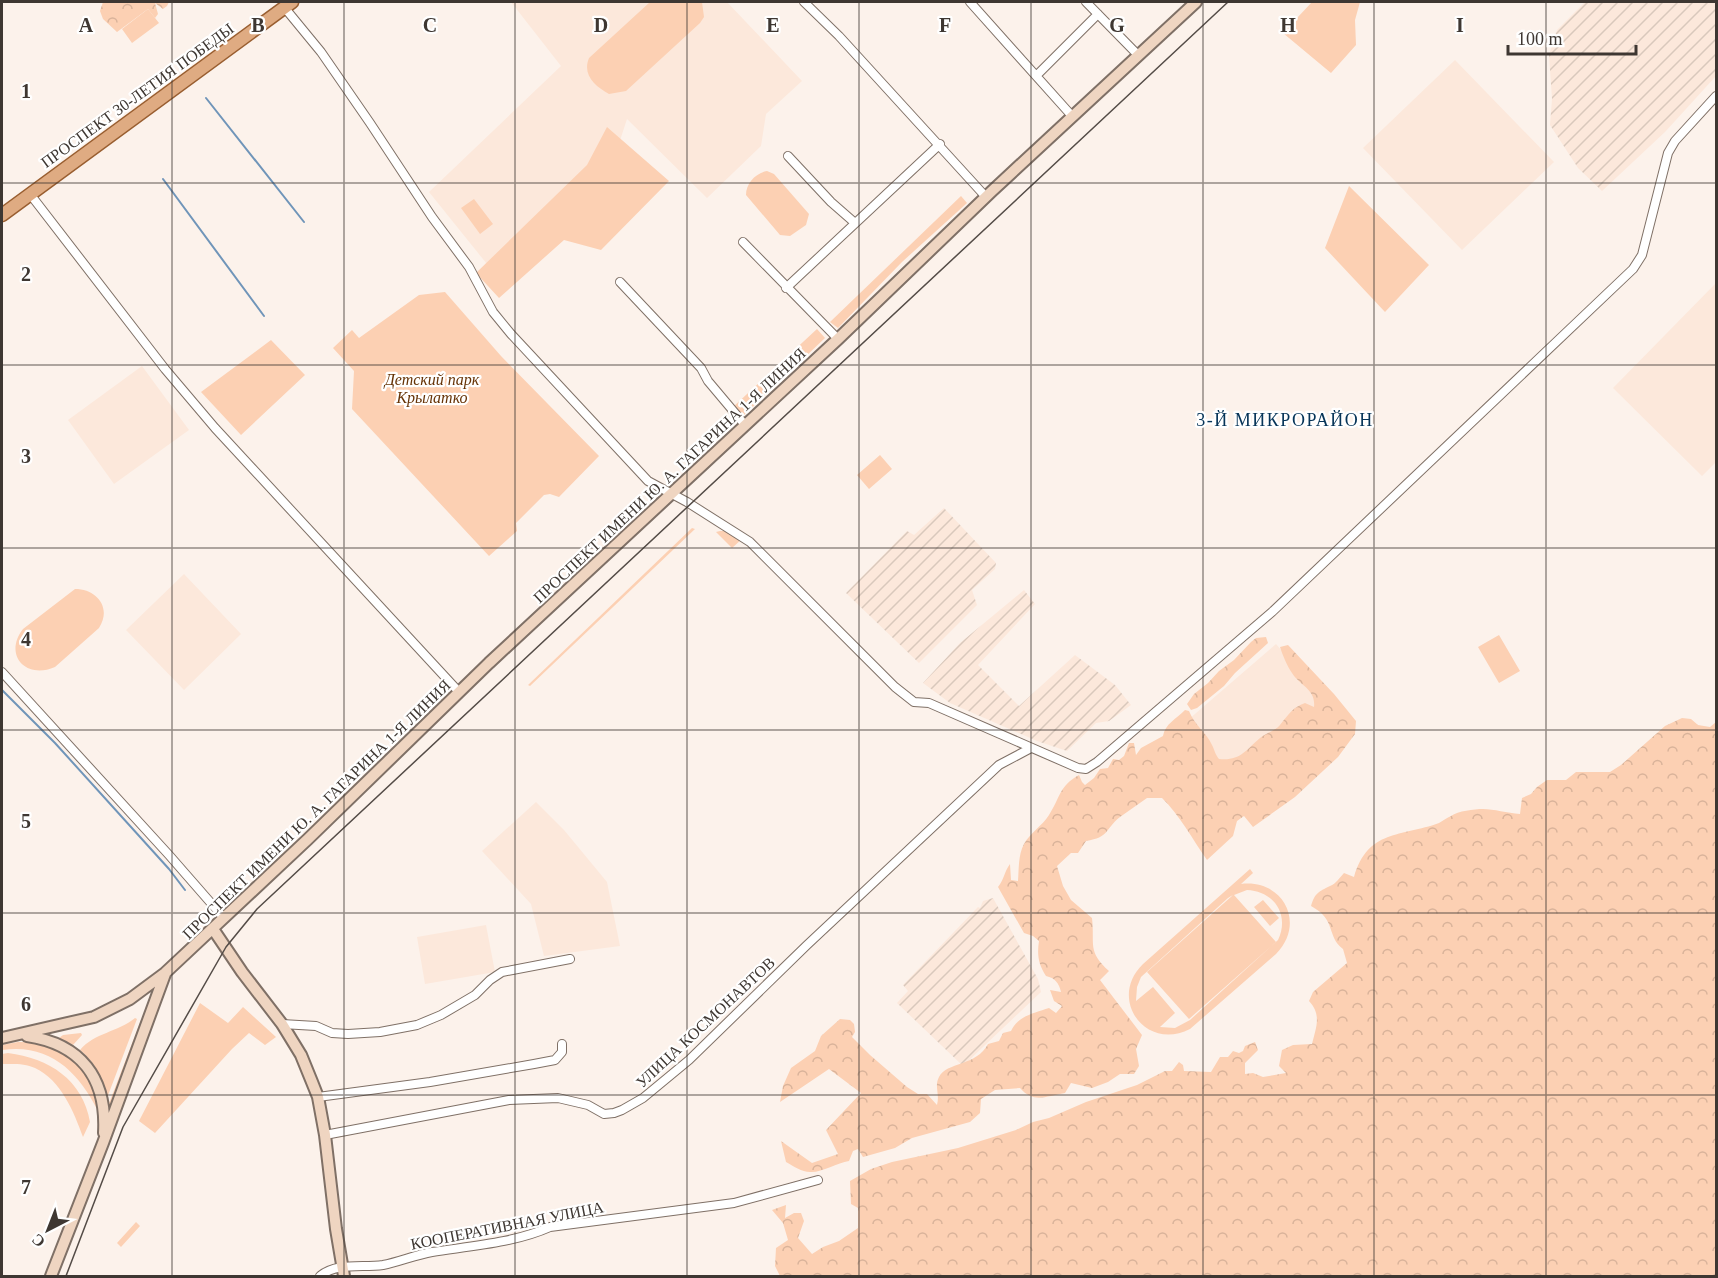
<svg xmlns="http://www.w3.org/2000/svg" width="1718" height="1278" font-family="'Times New Roman',serif">
<style>
.built{fill:#fce8db}
.industrial{fill:url(#industrial-furrows)}
.green{fill:#fcd0b3;fill-rule:evenodd}
.forest{fill:url(#forest-crowns)}
.lines{fill:none;stroke-linecap:round;stroke-linejoin:round}
.stream{stroke:#7095b9;stroke-width:2}
.street-casing{stroke:#7f7066;stroke-width:10}
.secondary-casing{stroke:#7f7066;stroke-width:14}
.primary-casing{stroke:#995e30;stroke-width:15}
.street{stroke:#fff;stroke-width:8}
.secondary{stroke:#efd5c1;stroke-width:10}
.primary{stroke:#dfab82;stroke-width:12}
.tram{stroke:#544c47;stroke-width:1.5}
.grid{fill:none;stroke:#3e3732;stroke-width:1.5;stroke-opacity:0.55}
.labels{text-anchor:middle;stroke-width:4.5;stroke-linejoin:round;paint-order:stroke}
.street-label{font-size:16px;fill:#3e3732;stroke:#fff}
.park-label{font-size:16px;font-style:italic;fill:#663306;stroke:#fff}
.neighbourhood-label{font-size:18px;letter-spacing:1.5px;fill:#063458;stroke:#fff}
.grid-label{font-size:20px;text-anchor:middle;font-weight:bold;fill:#3e3732;stroke:#fff;stroke-width:4.5;stroke-linejoin:round;paint-order:stroke}
</style>
<defs>
<pattern id="industrial-furrows" width="10" height="10" patternUnits="userSpaceOnUse" patternTransform="scale(1.5)"><rect width="10" height="10" fill="#fce8db"/><path d="M-1 1l2-2M0 10L10 0M9 11l2-2" fill="none" stroke="#d9c8bc"/></pattern>
<pattern id="forest-crowns" width="20" height="18" patternUnits="userSpaceOnUse" patternTransform="scale(1.5)"><rect width="20" height="18" fill="#fcd0b3"/><path d="M2 6a3 3 0 1 1 6 0M12 15a3 3 0 1 1 6 0" fill="none" stroke="#d9b39a"/></pattern>
</defs>
<rect width="100%" height="100%" fill="#fcf2eb"/>
<path class="built" d="M511,2H727L802,81L766,114L761,146L707,198L627,119L610,171L495,274L429,192L561,66Z
M1455,60L1554,162L1462,250L1363,148Z
M1715,284L1716,286V462L1702,476L1613,388Z
M142,366L189,430L114,484L68,420Z
M184,574L241,634L184,690L126,630Z
M1276,644L1355,733L1255,820L1181,726Z
M536,802L564,830L607,882L620,946L544,956L531,904L482,851Z
M486,925L495,972L425,984L417,937Z"/>
<path class="industrial" d="M1585,2H1716V76L1665,132L1602,191L1578,168L1550,125L1552,99L1549,55L1557,30Z
M944,508L996,563L995,569L972,590L977,605L919,663L846,593L907,531L914,535Z
M1024,590L1035,604L978,665L1019,706L1075,655L1115,685L1131,705L1109,721L1096,723L1067,751L1037,741L950,703L923,683L960,643Z
M993,898L1038,979L1041,992L963,1066L897,1003L908,991L903,985L978,907L980,908L983,901Z"/>
<path class="green" d="M650,2H702L704,17L700,23L626,91L609,94C595,86 582,75 589,58Z
M1312,2H1360L1355,20L1356,45L1331,73L1283,33Z
M148,9L159,23L132,43L122,29Z
M607,127L669,181L601,250L564,240L499,298L476,273L587,165Z
M767,171L774,174L809,214L806,225L790,236L780,235L746,195C746,183 756,173 767,171Z
M1349,186L1429,265L1385,312L1325,248Z
M961,196L967,203L902,262L838,328L830,322Z
M474,199L493,224L480,234L461,208Z
M445,292L501,356L599,456L559,497L550,494L544,495L516,523L517,531L489,556L352,409L354,371L333,348L352,330L359,338L419,295Z
M817,329L825,338L742,417L733,407Z
M271,340L305,375L241,435L201,392Z
M880,455L892,469L869,489L857,475Z
M692,528L695,529L530,686L528,685Z
M720,531H726L742,539L732,548L716,532Z
M75,589C97,589 112,608 99,628L55,667C26,680 3,655 23,629Z
M1499,635L1520,671L1499,683L1478,647Z
M1250,869L1253,873L1241,884C1284,879 1306,924 1276,954L1190,1029C1146,1052 1107,999 1143,964ZM1247,890C1274,891 1290,915 1278,940L1190,1020L1175,1028L1160,1027L1175,1013L1153,987L1136,1001L1137,987L1141,977L1228,898L1233,895L1147,972L1189,1019L1276,942L1234,895Z
M1263,900L1279,918L1270,926L1254,907Z
M200,1003L228,1023L243,1007L276,1037L265,1045L249,1033L232,1049L155,1133L139,1121Z
M135,1018L137,1019L107,1098C102,1078 96,1063 80,1050C94,1033 118,1032 135,1018Z
M141,1020L144,1021L114,1100L108,1106Z
M81,1033L82,1035L73,1045L59,1038L63,1035Z
M18,1042C64,1041 91,1065 98,1111C78,1071 49,1043 2,1050V1045Z
M8,1053C49,1058 83,1080 90,1122L83,1137C74,1112 61,1080 35,1068C25,1063 12,1064 2,1064V1054Z
M136,1222L140,1226L121,1247L117,1243Z"/>
<path class="forest" d="M103,2H169L167,6L163,9L155,3L158,14L155,18L148,9L117,32L103,19L100,11Z
M1266,637L1268,643L1235,673L1224,686L1197,708L1191,710L1187,704L1194,694L1208,683L1219,671L1234,660L1251,642L1256,638Z
M1288,645L1334,694L1356,721L1355,734L1338,757L1295,797L1253,827L1244,816L1237,821L1233,836L1207,860C1193,840 1179,814 1162,798H1147C1138,804 1129,811 1120,817C1104,830 1110,837 1086,841L1078,853H1071L1057,866L1063,886L1071,900L1092,918C1095,945 1087,951 1109,971L1100,980L1142,1035L1136,1049L1139,1066L1134,1074H1120L1108,1082L1092,1088L1071,1083L1065,1093C1046,1096 1034,1104 1020,1088L995,1090L981,1099L980,1113L970,1122L912,1138L895,1148L863,1157L858,1149L853,1151L849,1161C837,1163 821,1173 810,1172C802,1172 793,1166 786,1162L781,1141L812,1163L838,1154L826,1130L861,1093L829,1069L780,1102L783,1086L791,1068L815,1051L821,1036L840,1019L850,1020L854,1024L855,1032L852,1037L870,1055L907,1087L918,1094H927L937,1105C940,1094 934,1086 939,1077C946,1062 977,1066 988,1044L999,1041L1003,1033L1011,1031C1018,1016 1034,1013 1049,1008L1056,1013L1062,1006L1054,1001L1050,990L1061,992C1059,983 1055,978 1046,976C1038,964 1037,954 1039,941L1033,936L1024,933L998,887C1004,880 1004,872 1010,864L1011,880L1018,881C1019,869 1018,855 1024,844C1030,833 1042,826 1049,815C1060,798 1059,786 1079,775L1082,782L1085,785L1094,778L1100,769L1108,768L1113,759L1119,760L1124,756L1129,743H1134L1136,755L1141,748L1163,736C1165,724 1176,719 1185,710L1189,711C1195,726 1207,733 1212,745C1215,751 1215,754 1219,759C1240,761 1245,751 1260,738C1266,733 1275,731 1280,725C1288,715 1293,707 1305,703L1314,707C1316,689 1300,686 1292,673C1287,666 1283,656 1280,647Z
M1682,718L1691,719L1698,725L1710,727L1716,722V1276H780L775,1266L776,1248L788,1240L783,1223L772,1210L786,1205L785,1218L794,1213H801L804,1221L798,1238L812,1254L823,1247L839,1241L858,1228V1208L851,1204L850,1181L871,1169L892,1162L958,1148L1016,1130L1033,1122L1049,1118L1086,1102L1137,1085L1165,1071H1172L1179,1062L1183,1065L1184,1071L1211,1072L1220,1057H1228L1233,1051L1239,1053L1243,1051L1245,1046L1255,1042L1258,1050L1245,1063V1074L1253,1073L1263,1077L1286,1073L1279,1066L1282,1050L1293,1045L1312,1044C1316,1027 1322,1015 1309,1001L1313,992L1347,963L1343,949C1326,936 1337,920 1311,906C1315,893 1318,892 1330,886C1336,884 1340,877 1344,873L1354,877C1368,829 1401,837 1439,823C1443,821 1446,818 1451,816C1458,811 1474,809 1483,809C1494,809 1507,813 1520,814L1522,798L1531,794L1537,787L1547,780H1566L1576,772H1610L1621,765L1665,726Z"/>
<g class="lines">
<path class="stream" d="M206,98L304,222
M163,179L264,316
M2,690L55,743L169,869L185,890"/>
<defs>
<path id="street" d="M804,2L839,36L986,197
M970,2L1072,116
M1086,2L1138,55
M284,7L321,52L370,123L432,217L469,267L493,312L511,334L648,481L687,502L750,542L895,687L914,702L929,703L1078,768L1086,769L1097,762L1272,612L1633,269L1642,255L1668,153L1675,141L1716,96
M1037,75L1098,14
M788,156L831,202L855,223
M30,194L165,369L215,428L459,692
M743,242L838,339
M620,282L701,368L708,381L745,425
M786,288L940,144
M2,672L169,855L224,918
M282,1024L316,1026L332,1033L348,1034L380,1032L417,1025L441,1015L475,995L490,980L502,972L570,959
M318,1097L430,1082L534,1064L555,1060L562,1052V1044
M325,1135L509,1100L558,1098L588,1105L604,1114L614,1113L622,1110L643,1098L689,1060L807,945L999,765L1031,748
M320,1276C337,1262 362,1268 383,1265C399,1262 415,1255 432,1252C471,1246 514,1243 550,1227L734,1203L818,1180"/>
<path id="secondary" d="M213,929L242,972L282,1024L301,1055L312,1082L318,1097L325,1135L336,1229L344,1276
M27,1036C81,1044 107,1078 104,1133
M2,1038L94,1017L130,999L165,973L308,839L489,663L838,339L992,191L1196,2
M51,1276L103,1143L165,974"/>
<path id="primary" d="M2,215L292,2"/>
</defs>
<use href="#street" class="street-casing"/>
<use href="#secondary" class="secondary-casing"/>
<use href="#primary" class="primary-casing"/>
<use href="#street" class="street"/>
<use href="#secondary" class="secondary"/>
<use href="#primary" class="primary"/>
<path class="tram" d="M66,1276L123,1127L226,947L257,909L1228,2"/>
</g>
<path class="grid" d="M172,2V1276M344,2V1276M515,2V1276M687,2V1276M859,2V1276M1031,2V1276M1203,2V1276M1374,2V1276M1546,2V1276M2,183H1716M2,365H1716M2,548H1716M2,730H1716M2,913H1716M2,1095H1716"/>
<g class="labels">
<g class="street-label">
<text transform="translate(137 95) rotate(-36)" y="6">ПРОСПЕКТ 30-ЛЕТИЯ ПОБЕДЫ</text>
<text transform="translate(669 475) rotate(-43)" y="6">ПРОСПЕКТ ИМЕНИ Ю. А. ГАГАРИНА 1-Я ЛИНИЯ</text>
<text transform="translate(316 809) rotate(-44)" y="6">ПРОСПЕКТ ИМЕНИ Ю. А. ГАГАРИНА 1-Я ЛИНИЯ</text>
<text transform="translate(705 1022) rotate(-43)" y="6">УЛИЦА КОСМОНАВТОВ</text>
<text transform="translate(507 1225) rotate(-11)" y="6">КООПЕРАТИВНАЯ УЛИЦА</text>
</g>
<g class="park-label">
<text x="432" y="385">Детский парк<tspan x="432" dy="18">Крылатко</tspan></text>
</g>
<g class="neighbourhood-label">
<text x="1285" y="426">3-Й МИКРОРАЙОН</text>
</g>
</g>
<g class="grid-label">
<text x="86" y="32">A</text>
<text x="258" y="32">B</text>
<text x="430" y="32">C</text>
<text x="601" y="32">D</text>
<text x="773" y="32">E</text>
<text x="945" y="32">F</text>
<text x="1117" y="32">G</text>
<text x="1288" y="32">H</text>
<text x="1460" y="32">I</text>
<text x="26" y="98">1</text>
<text x="26" y="281">2</text>
<text x="26" y="463">3</text>
<text x="26" y="646">4</text>
<text x="26" y="828">5</text>
<text x="26" y="1011">6</text>
<text x="26" y="1194">7</text>
</g>
<rect width="1718" height="1278" fill="none" stroke="#3e3732" stroke-width="6"/>
<g transform="translate(48 1230) rotate(222)" stroke="#ffffff" stroke-width="4.5" paint-order="stroke">
<path d="M0-4.5L10 22L0 15L-10 22Z" fill="#3e3732"/>
<text y="-9" font-size="16" font-weight="bold" text-anchor="middle" fill="#3e3732">С</text>
</g>
<path d="M1508 45v9h128v-9" fill="none" stroke="#3e3732" stroke-width="3"/>
<text x="1517" y="45" font-size="18" fill="#3e3732" stroke="#ffffff" stroke-width="4.5" paint-order="stroke">100 m</text>
</svg>
